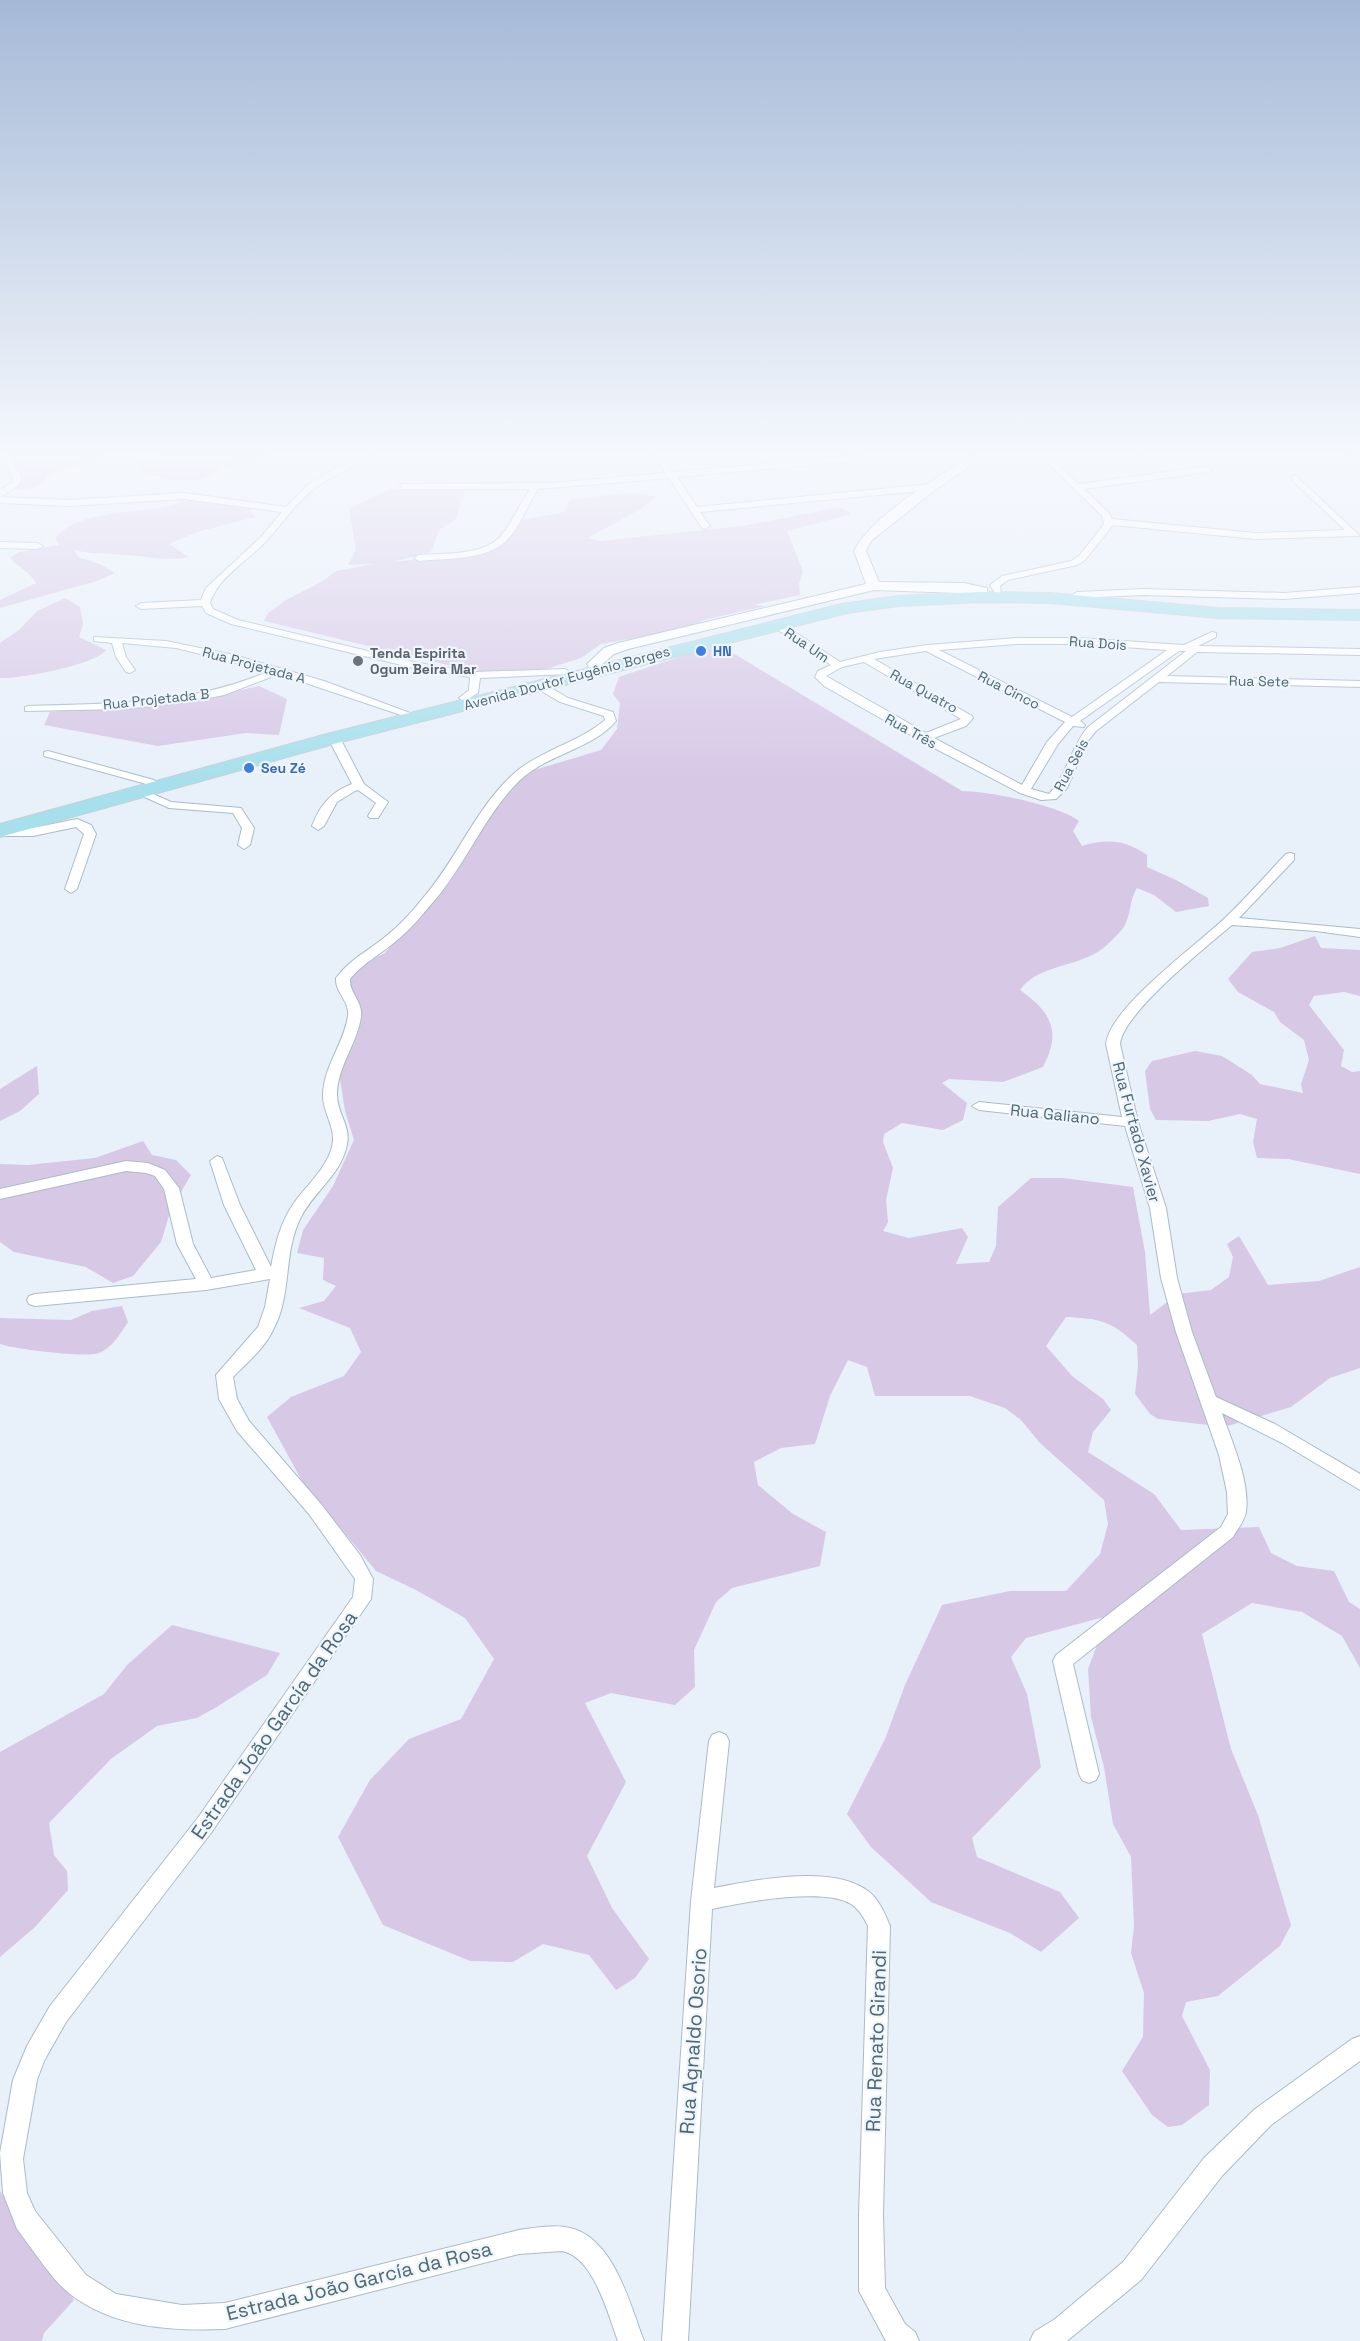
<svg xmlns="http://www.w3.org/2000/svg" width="1360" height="2341" font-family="'Space Grotesk',sans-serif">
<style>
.green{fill:#d7c8e6}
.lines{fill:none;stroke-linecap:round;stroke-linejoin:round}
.street-casing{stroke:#aabcc6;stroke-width:2}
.secondary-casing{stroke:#a6bbc6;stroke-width:2}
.highway-casing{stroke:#c7cfd2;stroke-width:2}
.street{fill:#fff;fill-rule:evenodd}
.secondary{fill:#fff;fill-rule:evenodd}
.highway{fill:#a6e0ec;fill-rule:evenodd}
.shop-dot{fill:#3f7fe0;stroke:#eef5fd;stroke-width:2}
.worship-dot{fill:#6b7280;stroke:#eef5fd;stroke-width:2}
.labels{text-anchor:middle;stroke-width:4.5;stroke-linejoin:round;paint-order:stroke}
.far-street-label{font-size:14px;fill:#4f6871;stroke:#eef5fd}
.far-shop-label{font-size:14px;font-weight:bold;fill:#366cbe;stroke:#eef5fd;text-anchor:start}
.far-worship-label{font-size:14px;font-weight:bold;fill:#5b616d;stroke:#eef5fd;text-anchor:start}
.street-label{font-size:16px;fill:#4f6871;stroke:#eef5fd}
.near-street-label{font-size:20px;fill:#4f6871;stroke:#eef5fd}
</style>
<rect width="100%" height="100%" fill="#e8f0fa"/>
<path class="green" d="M11,454H104L101,458L47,476C42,489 27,490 15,489C23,476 17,467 11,454Z
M164,454H275L242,462L198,480H168L141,471L136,461Z
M390,489H465L456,519L439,530L431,552L392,562L483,552L500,547L522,520L564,512L570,500C597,497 630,489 657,497L639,510L587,538L600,541L743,526L839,507L852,514L787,531L803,571L799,584L800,595L754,605L766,606L708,619L675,631L601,644L581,658L546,669L504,673L477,672L264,621L268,613L286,600L323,581L336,571L374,564L348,565L356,550L349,509Z
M195,499L223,500L250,508L255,517L197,532L169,544L189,557C166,562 148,556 125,555C105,553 94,555 74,550L78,557L100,564L115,573L97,581L0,608V600L36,583C29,571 19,568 10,558L19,552L59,545L55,538C80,510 129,514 163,507C174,505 185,502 195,499Z
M65,598L80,607L83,624L79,637L106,650C95,665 20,679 0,678V643L19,630L37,611Z
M718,644L962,791C988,791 1058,805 1079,821L1073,831L1082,846C1106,838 1126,840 1147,855V867L1176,880L1208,898L1209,906L1176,912L1154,895L1137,888C1127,904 1133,919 1119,933C1112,940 1103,950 1094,954C1070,967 1036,967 1020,990C1051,1012 1062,1031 1043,1067L1003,1082L949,1079L942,1083L967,1103L963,1120L943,1130L902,1123L884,1134L883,1142L893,1168L886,1200L888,1222L883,1231L909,1238L962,1228L968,1237L956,1264L989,1262L996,1246L998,1207L1031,1178H1063L1133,1187L1145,1252L1150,1315L1178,1294L1211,1290L1229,1277L1233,1257L1227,1244L1239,1236L1268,1285L1319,1281L1360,1267V1368L1330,1378L1291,1407L1224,1427L1158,1419L1150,1414L1135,1394L1138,1366L1137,1345C1110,1320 1101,1319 1066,1317L1046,1346L1072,1376L1103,1399L1111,1410L1093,1432L1088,1452L1154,1494L1181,1530L1259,1527L1271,1553L1297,1566L1334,1571L1349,1602L1360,1609V1668L1342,1636L1302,1612L1252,1603L1202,1634L1231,1749L1258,1815L1291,1925L1280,1946L1218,1996L1186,2002L1182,2016L1210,2070L1209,2105L1182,2125L1168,2127L1152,2115L1122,2071L1143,2037L1144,1993L1131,1953L1134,1926L1131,1857L1113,1824L1104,1767L1091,1717L1088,1669L1108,1616L1026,1638L1011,1657L1027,1694L1041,1767L972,1838L977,1857L1060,1892L1079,1918L1041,1952L1010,1933L931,1902L871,1847L847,1814L885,1739L905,1685L942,1605L1010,1591H1066L1100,1554L1108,1524L1104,1500L1040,1443L1021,1420L1005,1408L970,1396H875L867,1367L848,1360L830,1396L815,1444L781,1448L754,1462L758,1485L793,1514L826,1532L820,1566L732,1588L716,1602L694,1650L695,1687L675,1705L611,1693L585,1703L626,1782L587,1856L612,1908L649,1959L635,1978L616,1990L589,1955L543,1944L513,1962L470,1961L383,1925L338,1837L370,1780L409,1739L461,1719L494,1659L465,1618L416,1590L376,1571L302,1481L267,1417L291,1397L344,1376L361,1352L350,1328L299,1308L324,1301L336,1286L323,1280L324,1258L297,1253L303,1230L333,1186L354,1140L345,1111L339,1072L356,1032L357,998L344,984L358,966L385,953L436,895L488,818L521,778L531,771L601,750L617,729L620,703L613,694L619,677Z
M259,686L287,699L279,735L246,733L158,746L44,725L50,712L189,701Z
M1315,936L1321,948L1360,950V996L1344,992L1314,996L1309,1005L1344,1050L1341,1066L1352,1072L1360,1071V1174L1288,1159L1257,1158L1253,1142L1257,1119L1240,1114L1208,1121L1156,1120L1150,1109L1145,1071L1152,1061L1195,1051L1222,1056L1252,1075L1260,1084L1303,1093L1301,1084L1309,1060L1304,1040L1280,1022L1274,1012L1238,992L1228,979L1252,952L1280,948Z
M37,1066L39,1094L20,1111L0,1121V1089Z
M143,1141L152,1155L176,1160L191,1175L171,1209L161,1242L133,1276L113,1283L86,1267L14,1252L0,1242V1164L28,1165L95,1158Z
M122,1306L128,1322C121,1333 112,1348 99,1353C86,1358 14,1349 0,1344V1318L71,1320L92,1311Z
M172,1625L280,1653L267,1675L215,1708L197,1718L157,1726L111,1759L49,1823L54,1855L67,1871L68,1890L35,1927L0,1957V1752L104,1694L127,1665Z
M0,2191L74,2300L44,2333L42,2341H0Z"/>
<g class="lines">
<defs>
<path id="street" d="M0,454H8L21,477L19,485L0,497V490L12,482L13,477Z
M360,454H370C354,468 332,475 315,488C296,502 284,522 268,539C249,561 219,575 210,603L213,609L238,620L418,663L475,672L565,669L570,672L569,674L480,678L478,693L464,701L459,698L469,690L470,677L418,669L231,624L206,613L202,606L141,609L136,606L141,603L201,600L206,588L261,537L282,512L184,499L69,506L0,503V497L69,500L184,493L286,507L309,484Z
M653,454H661L673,472L869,454H902L898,457L677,477L697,507L931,484L935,487L931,490L700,512L710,526L705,529L702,528L669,478L538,489C529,503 518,530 506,541C485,561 445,558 419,561L414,558L419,555C443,553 482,556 500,537C512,523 520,504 530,489H404L400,486L401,484L552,483L665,473Z
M1039,454H1048L1079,484L1209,466L1213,469L1209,472L1084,489L1109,513L1112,519L1255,533L1345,530L1292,480V476L1295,475L1360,536L1255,539L1113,525L1085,560L1077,565L1008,580L1000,586L1001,593H995L990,585L1002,576L1071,561L1079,556L1104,524L1102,516Z
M1120,454H1133L1148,460L1144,463Z
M1341,454L1360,457V463L1342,456Z
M0,542L38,543L43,546L38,549L0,548Z
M1360,587V593L1284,599L1144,595L1077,598L1072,595L1077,592L1144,589L1284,593Z
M772,622H780L840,662L880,652L927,645L1017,638H1079L1184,645L1212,632L1216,633V637L1198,646L1360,649V655L1197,652L1167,676L1360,681V687L1159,682L1096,731L1087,742L1067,788L1056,799L1041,800L1020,793L919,740L824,686L815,677L818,671L831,665L772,626ZM1017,644H1079L1167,650L1072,717L939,650ZM926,651L1065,722L1047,742L1022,785L934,738L966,726L973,718L972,716L874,659ZM1179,651H1186L1088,727C1071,747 1067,775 1049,794L1031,789L1058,744L1073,726L1084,727L1085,725L1080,721ZM864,662L961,719L926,733L826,676L842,667Z
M94,637L166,641L234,655L324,681L410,713L401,715L279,674L224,695L189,702L125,709L25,711V707L29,706C111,703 193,705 269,671L176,648L122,643L126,657L135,670L130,673L126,672L116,657L112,643L94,641Z
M536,684H544L568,698L613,712L616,721C591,750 547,754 519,781C484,816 466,864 434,901C422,915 410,930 396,941C381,954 363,963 350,979C349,993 363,1001 361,1017C357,1044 337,1067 337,1095C337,1113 351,1126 347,1144C342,1174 314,1191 301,1217C283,1252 292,1294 274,1328C265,1348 248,1362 233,1377L237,1399L249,1421L321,1504L360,1555L373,1579L371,1599L211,1833L66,2022L44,2061L37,2080L23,2159L27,2193L35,2211L86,2275L116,2294L182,2305L225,2303L519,2230C535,2228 554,2224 570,2228C614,2238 630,2305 644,2341H618C608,2315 594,2257 562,2251L519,2254L225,2329C171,2331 114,2328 70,2294C53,2281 31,2247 17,2229L3,2193L0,2153L13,2080L27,2046L50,2006L197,1819L353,1597L355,1579L309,1514L237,1431L219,1399L216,1375L258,1327L265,1307L270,1279L206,1290L35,1306L29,1304L27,1300L29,1296L35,1294L196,1279L177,1244L164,1189L155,1176L146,1173L126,1171L0,1199V1189L126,1161L148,1163L165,1170L179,1188L193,1244L211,1278L256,1270L224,1205L210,1161L217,1156L222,1158L240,1205L271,1267C275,1245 280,1223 294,1203C307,1185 326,1169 332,1147C337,1127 322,1113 323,1094C324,1066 344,1043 348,1016C350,1001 335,993 336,978C349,960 368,951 385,937C399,926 412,912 423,898C458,858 477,804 518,770C545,749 579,742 605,720L604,716L560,702L536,688Z
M334,735L340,738L364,784L388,802L378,818H370L368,816L376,803L358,790L355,791L337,802L324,826L318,830L312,826C320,805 331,792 352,784L328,738Z
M48,751L154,780L156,782L150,785L44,756V752Z
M142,789L171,802L241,808L254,828L250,845L244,849L238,845L242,828L233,813L169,808L138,794V790Z
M77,819L91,825L96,834L77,889L71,893L65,889L84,834L76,827L33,836H0V828H33Z
M1290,853L1294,854V860L1239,918L1360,929V937L1316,931L1232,925C1206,947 1123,1013 1120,1044L1138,1122L1166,1208L1177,1278L1192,1332L1216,1397L1275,1424L1360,1474V1490L1282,1443L1222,1413C1232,1443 1250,1480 1246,1512C1245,1520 1237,1530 1233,1537L1073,1664L1099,1774L1096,1780L1089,1783L1082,1780L1079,1774L1053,1661L1056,1655L1221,1527L1228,1514L1227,1492L1219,1455L1176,1332L1161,1278L1150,1208L1125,1126L979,1110L972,1106L979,1102L1122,1117L1106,1044C1110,1007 1197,945 1225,918C1246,898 1265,876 1286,854Z
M719,1732L726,1735L729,1741L714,1888C755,1880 832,1864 868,1891C879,1899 885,1914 890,1926L883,2215L885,2288L905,2324L915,2332L919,2341H886L859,2291V2215L868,1926C864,1918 859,1909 851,1904C824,1887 744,1902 712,1909L688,2341H662L691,1901L709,1741L712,1735Z
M1360,2036V2061L1271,2125L1222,2176L1141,2280L1067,2341H1030L1034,2332L1055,2319L1123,2262L1204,2158L1255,2109L1352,2039Z"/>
<path id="secondary" d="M974,454H988L935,490L871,541L866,551L879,582L964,583L987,588V594L874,590L628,649L614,654L599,667H589L587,664L604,648L618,643L866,584L854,551C871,516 940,476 974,454Z"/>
<path id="highway" d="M979,592L1051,593L1218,608L1360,610V620L1218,618L1051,603L979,602L899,606L847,613L341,742L0,837V824L327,734L841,604L899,596Z"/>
</defs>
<use href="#street" class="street-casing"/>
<use href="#secondary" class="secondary-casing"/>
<use href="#highway" class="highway-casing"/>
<use href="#street" class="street"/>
<use href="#secondary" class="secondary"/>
<use href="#highway" class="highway"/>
</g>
<linearGradient id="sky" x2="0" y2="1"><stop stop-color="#a5b9d7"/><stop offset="0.58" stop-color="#f5f8fd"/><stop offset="1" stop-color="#f5f8fd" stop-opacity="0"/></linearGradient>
<rect width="1360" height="782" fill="url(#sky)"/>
<g class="shop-dot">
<circle cx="701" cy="651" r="6"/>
<circle cx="249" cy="768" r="6"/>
</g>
<circle class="worship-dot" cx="358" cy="661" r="6"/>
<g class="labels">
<g class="far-street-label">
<text transform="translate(1098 643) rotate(4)" y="5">Rua Dois</text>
<text transform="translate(807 645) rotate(34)" y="5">Rua Um</text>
<text transform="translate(254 665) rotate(15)" y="5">Rua Projetada A</text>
<text transform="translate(567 678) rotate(-15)" y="5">Avenida Doutor Eugênio Borges</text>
<text transform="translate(1259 681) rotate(1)" y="5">Rua Sete</text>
<text transform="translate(1009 690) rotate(27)" y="5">Rua Cinco</text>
<text transform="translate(924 691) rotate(29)" y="5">Rua Quatro</text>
<text transform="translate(156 699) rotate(-6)" y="5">Rua Projetada B</text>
<text transform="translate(911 731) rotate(29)" y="5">Rua Três</text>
<text transform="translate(1071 765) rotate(-62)" y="5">Rua Seis</text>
</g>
<g class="far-shop-label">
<text x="713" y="656">HN</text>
<text x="261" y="773">Seu Zé</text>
</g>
<g class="far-worship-label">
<text x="370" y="658">Tenda Espirita<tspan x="370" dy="16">Ogum Beira Mar</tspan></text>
</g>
<g class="street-label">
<text transform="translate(1055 1114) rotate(6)" y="6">Rua Galiano</text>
<text transform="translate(1137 1132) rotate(75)" y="6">Rua Furtado Xavier</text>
</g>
<g class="near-street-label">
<text transform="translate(274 1725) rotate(-55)" y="7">Estrada João García da Rosa</text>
<text transform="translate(693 2041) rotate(-86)" y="7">Rua Agnaldo Osorio</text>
<text transform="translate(876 2041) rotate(-88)" y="7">Rua Renato Girandi</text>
<text transform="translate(359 2281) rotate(-14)" y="7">Estrada João García da Rosa</text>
</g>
</g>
</svg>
